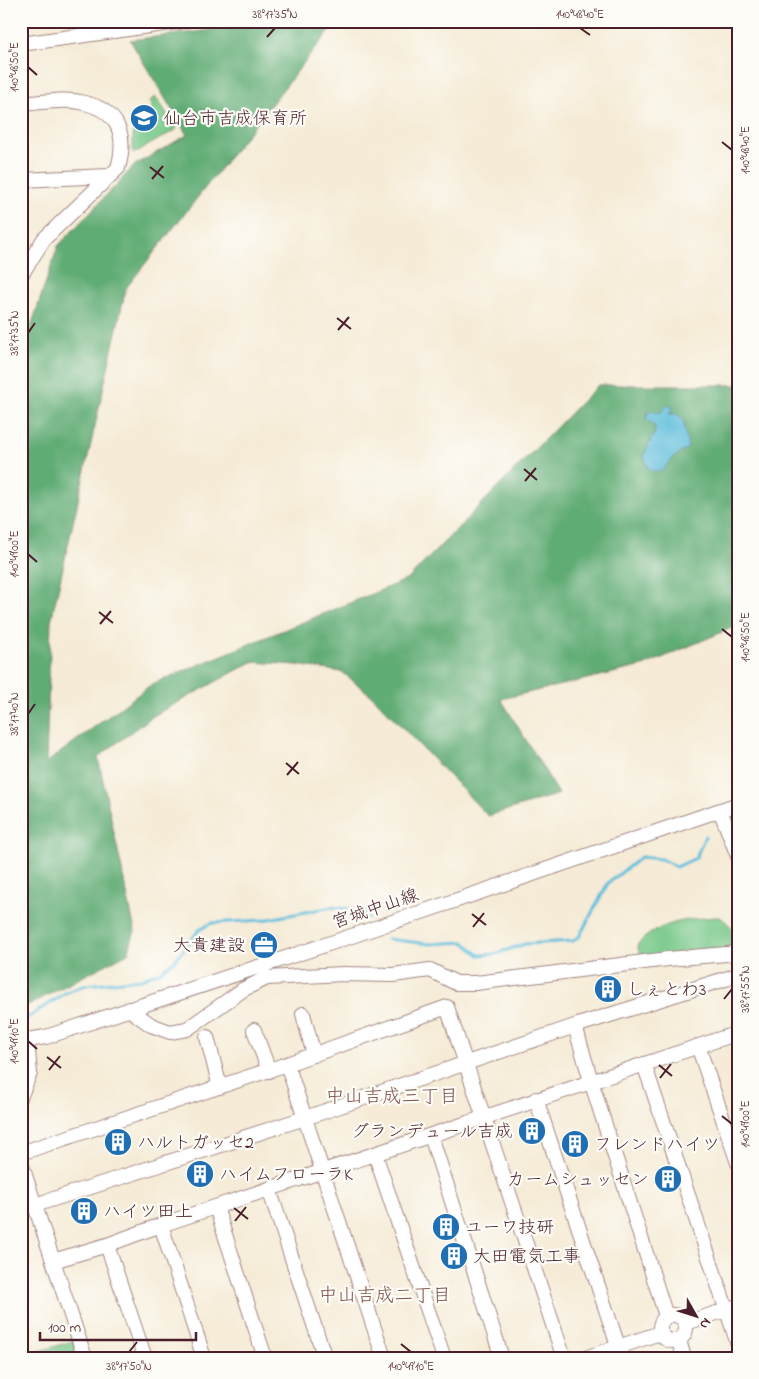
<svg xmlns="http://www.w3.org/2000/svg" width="759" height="1379" font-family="'Indie Flower','Klee One',sans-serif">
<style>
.green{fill:#77c889;stroke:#60745a}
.forest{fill:#61ac75;stroke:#566650}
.water{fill:#5dbddc;stroke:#546e84}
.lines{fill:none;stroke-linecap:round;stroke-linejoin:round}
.stream{stroke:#5dbddc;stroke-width:3}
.minor-casing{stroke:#a08580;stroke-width:16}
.minor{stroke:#fff;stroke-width:14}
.ticks{fill:none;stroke:#4a1f2b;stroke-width:2}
.labels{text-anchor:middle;stroke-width:4.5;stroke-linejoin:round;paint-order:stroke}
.poi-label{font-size:18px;fill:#4a1f2b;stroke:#fdfcf7;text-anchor:start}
.street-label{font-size:18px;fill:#4a1f2b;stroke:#fdfcf7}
.neighbourhood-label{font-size:19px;fill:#7f534c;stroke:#fdfcf7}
.neatline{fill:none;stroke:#4a1f2b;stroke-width:2}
.ticks-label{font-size:12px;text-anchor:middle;fill:#4a1f2b}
</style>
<rect width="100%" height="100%" fill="#fdfcf7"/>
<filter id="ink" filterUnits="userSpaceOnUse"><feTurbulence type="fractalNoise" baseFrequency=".02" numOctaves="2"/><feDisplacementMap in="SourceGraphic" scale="10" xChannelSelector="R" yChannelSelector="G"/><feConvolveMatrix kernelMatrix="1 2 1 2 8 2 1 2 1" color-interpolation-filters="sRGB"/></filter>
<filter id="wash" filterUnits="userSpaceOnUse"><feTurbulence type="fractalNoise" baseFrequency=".0096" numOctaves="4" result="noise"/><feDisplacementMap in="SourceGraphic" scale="20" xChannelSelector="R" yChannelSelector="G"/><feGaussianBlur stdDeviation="1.12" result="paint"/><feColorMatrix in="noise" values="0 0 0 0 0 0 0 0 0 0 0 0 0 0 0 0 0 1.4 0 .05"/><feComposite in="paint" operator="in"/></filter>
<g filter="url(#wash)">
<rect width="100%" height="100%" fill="#f5ebd6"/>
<path class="green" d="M156,97L177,129L133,154V129L154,113L149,101Z
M720,917C732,926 738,933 738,948L641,958L637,945C657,922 691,918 720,917Z
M73,1341L78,1358H34L33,1353Z"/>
<path class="forest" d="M232,21H337L126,288L51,621L46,763L152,684L408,579L598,385H738V628L734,627L643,666L501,699L559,794L488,816L372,696L342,672L297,665L252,662L153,716L98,757L135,931L128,953L21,1009V356L58,246L135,165L187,135L130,40L226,28Z"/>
<path class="water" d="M668,404L673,408L669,414H677L683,419L688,448L674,457L661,471H652L648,468L644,455L655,432V426L646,418L649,411L660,413Z"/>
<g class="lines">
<path class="stream" d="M387,939L430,944L464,942L479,955L495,954L525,944L573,941L579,937L608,883L641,857L661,859L676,867L696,858L705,836
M21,1022L67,992L86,985L141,979L161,971L176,959L199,930L212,923L263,920L332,907L365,911L368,918"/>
</g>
</g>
<g filter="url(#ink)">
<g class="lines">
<defs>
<path id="minor" d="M21,44L185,21
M21,104C38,103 64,98 80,102C117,109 128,133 118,168L44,239L21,275
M21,180L108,176
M720,810L738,856
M129,1009L151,1025L170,1032L187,1029L244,989L267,978L343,974L393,975L430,970L456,983H476L668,959L738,953
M303,1014L314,1055
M575,1026L591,1081L666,1316
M254,1030L269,1071
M207,1037L220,1087
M21,1041L46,1037L340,940L738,804
M698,1046L738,1163
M287,1064L384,1358
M644,1064L738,1344
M21,1095L30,1073L27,1041
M536,1099L622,1358
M431,1136L502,1358
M21,1153L287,1064L447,1007L564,1358
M375,1154L444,1358
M21,1163L85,1358
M269,1189L325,1358
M35,1205L305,1118L575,1026L738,975
M216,1207L265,1358
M161,1225L204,1358
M107,1245L145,1358
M53,1261L107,1245L161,1225L738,1033
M660 1328a13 13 0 1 1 26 0a13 13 0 1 1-26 0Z
M686,1323L738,1306
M679,1340L684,1358
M585,1358L660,1333"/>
</defs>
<use href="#minor" class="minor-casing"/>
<use href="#minor" class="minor"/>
</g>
</g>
<path class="ticks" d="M580,28L590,35M267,37L275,28M28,67L37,75M722,142L732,150M150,167L164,178M152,179L163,166M337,318L351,329M338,330L349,317M28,333L35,323M524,469L537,480M525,481L536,468M28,554L37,562M99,612L113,623M100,624L111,611M722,629L732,637M28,714L35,704M286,763L299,774M287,775L298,762M472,914L486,925M473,927L484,913M724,999L732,989M28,1041L37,1049M47,1057L61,1068M659,1065L672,1076M49,1070L60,1056M660,1078L671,1064M722,1116L732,1124M234,1208L248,1219M235,1221L246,1207M401,1344L411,1352M129,1352L137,1342"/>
<defs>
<symbol id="school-disc" viewBox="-11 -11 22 22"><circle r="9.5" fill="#1f6fb2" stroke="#fdfcf7"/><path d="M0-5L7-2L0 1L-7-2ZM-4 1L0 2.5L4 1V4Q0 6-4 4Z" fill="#fff"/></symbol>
<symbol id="office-disc" viewBox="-11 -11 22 22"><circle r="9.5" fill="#1f6fb2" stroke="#fdfcf7"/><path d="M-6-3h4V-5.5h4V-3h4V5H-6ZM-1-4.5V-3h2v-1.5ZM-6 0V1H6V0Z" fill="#fff"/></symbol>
<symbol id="building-disc" viewBox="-11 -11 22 22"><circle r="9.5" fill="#1f6fb2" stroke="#fdfcf7"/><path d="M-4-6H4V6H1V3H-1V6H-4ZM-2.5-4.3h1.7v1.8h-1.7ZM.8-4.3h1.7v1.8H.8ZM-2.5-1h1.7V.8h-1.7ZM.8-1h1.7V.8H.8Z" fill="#fff"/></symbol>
</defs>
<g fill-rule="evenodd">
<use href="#school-disc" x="128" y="102" width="32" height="32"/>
<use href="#office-disc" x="248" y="929" width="32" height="32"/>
<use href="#building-disc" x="592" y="973" width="32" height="32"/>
<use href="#building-disc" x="516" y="1115" width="32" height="32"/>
<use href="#building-disc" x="102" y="1126" width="32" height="32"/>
<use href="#building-disc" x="559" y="1128" width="32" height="32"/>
<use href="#building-disc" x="184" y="1158" width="32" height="32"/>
<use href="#building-disc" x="652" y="1163" width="32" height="32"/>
<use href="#building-disc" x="68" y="1195" width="32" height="32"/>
<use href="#building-disc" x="430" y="1211" width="32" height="32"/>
<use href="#building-disc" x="438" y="1240" width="32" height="32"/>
</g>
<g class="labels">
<g class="poi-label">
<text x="163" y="124">仙台市吉成保育所</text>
<text x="245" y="951" text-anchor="end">大貴建設</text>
<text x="627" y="995">しぇとわ3</text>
<text x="513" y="1137" text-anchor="end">グランデュール吉成</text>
<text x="137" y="1148">ハルトガッセ2</text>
<text x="594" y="1150">フレンドハイツ</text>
<text x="219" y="1180">ハイムフローラK</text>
<text x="649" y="1185" text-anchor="end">カームシュッセン</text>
<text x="103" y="1217">ハイツ田上</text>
<text x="465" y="1233">ユーワ技研</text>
<text x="473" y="1262">大田電気工事</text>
</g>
<g class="street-label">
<text transform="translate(375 908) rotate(-19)" y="6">宮城中山線</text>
</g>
<g class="neighbourhood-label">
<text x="392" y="1102">中山吉成三丁目</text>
<text x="385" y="1301">中山吉成二丁目</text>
</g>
</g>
<rect width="759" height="1379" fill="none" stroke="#fdfcf7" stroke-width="55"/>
<g transform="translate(696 1316) rotate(129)" stroke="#fdfcf7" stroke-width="4" paint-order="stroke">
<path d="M0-4L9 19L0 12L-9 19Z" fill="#4a1f2b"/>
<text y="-8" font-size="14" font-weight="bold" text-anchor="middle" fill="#4a1f2b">N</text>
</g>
<path d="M40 1332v8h156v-8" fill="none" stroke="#4a1f2b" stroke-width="2.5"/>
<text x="48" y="1332" font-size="15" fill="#4a1f2b" stroke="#fdfcf7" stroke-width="4" paint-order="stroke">100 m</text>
<rect x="28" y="28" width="704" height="1324" class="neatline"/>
<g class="ticks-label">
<text x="275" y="18">38°17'35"N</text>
<text x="580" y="18">140°48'40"E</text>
<text transform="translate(14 67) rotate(-90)" y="4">140°48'50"E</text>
<text transform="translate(745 150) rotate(-90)" y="4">140°48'40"E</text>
<text transform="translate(14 333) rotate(-90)" y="4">38°17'35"N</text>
<text transform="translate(14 554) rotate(-90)" y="4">140°49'00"E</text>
<text transform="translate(745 637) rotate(-90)" y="4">140°48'50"E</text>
<text transform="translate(14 714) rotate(-90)" y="4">38°17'40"N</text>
<text transform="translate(745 989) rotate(-90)" y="4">38°17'55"N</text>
<text transform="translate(14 1041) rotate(-90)" y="4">140°49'10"E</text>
<text transform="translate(745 1124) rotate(-90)" y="4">140°49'00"E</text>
<text x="129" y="1370">38°17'50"N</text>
<text x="411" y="1370">140°49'10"E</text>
</g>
</svg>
